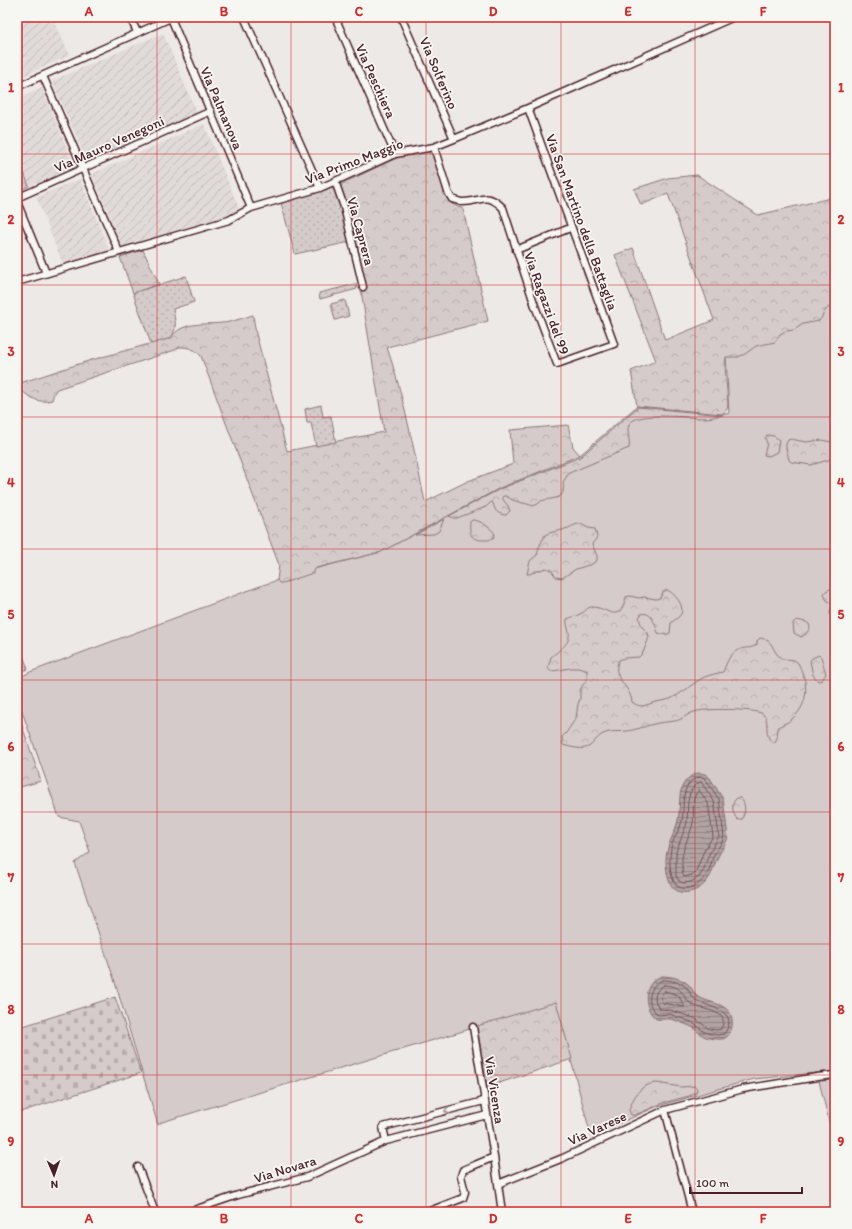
<svg xmlns="http://www.w3.org/2000/svg" width="852" height="1229" font-family="Itim,sans-serif">
<style>
.industrial{fill:url(#industrial-furrows)}
.grass{fill:#d4cbca;stroke:#8f757a}
.forest{fill:url(#forest-crowns);stroke:#8f757a}
.cemetery{fill:url(#cemetery-stones);stroke:#8f757a}
.garden{fill:url(#garden-dots);stroke:#8f757a}
.water{fill:url(#water-rules);stroke:#886e73}
.lines{fill:none;stroke-linecap:round;stroke-linejoin:round}
.shore{stroke:#73535b;stroke-width:1}
.street-casing{stroke:#4a1f2b;stroke-width:9}
.street{stroke:#f6f6f2;stroke-width:6}
.oneway{stroke:#a99598}
.grid{fill:none;stroke:#d62828;stroke-width:1;stroke-opacity:0.55}
.labels{text-anchor:middle;stroke-width:3.5;stroke-linejoin:round;paint-order:stroke}
.street-label{font-size:14px;fill:#4a1f2b;stroke:#f6f6f2}
.neatline{fill:none;stroke:#d62828;stroke-width:1.5}
.grid-label{font-size:13px;text-anchor:middle;font-weight:bold;fill:#d62828}
</style>
<defs>
<pattern id="industrial-furrows" width="10" height="10" patternUnits="userSpaceOnUse"><rect width="10" height="10" fill="#e0dad8"/><path d="M-1 1l2-2M0 10L10 0M9 11l2-2" fill="none" stroke="#c2bbba"/></pattern>
<pattern id="forest-crowns" width="20" height="18" patternUnits="userSpaceOnUse"><rect width="20" height="18" fill="#d4cbca"/><path d="M2 6a3 3 0 1 1 6 0M12 15a3 3 0 1 1 6 0" fill="none" stroke="#b8aeae"/></pattern>
<pattern id="cemetery-stones" width="16" height="16" patternUnits="userSpaceOnUse"><rect width="16" height="16" fill="#d4cbca"/><path d="M2 7V4a2 2 0 0 1 4 0v3zM10 15v-3a2 2 0 0 1 4 0v3z" fill="#b8aeae"/></pattern>
<pattern id="garden-dots" width="8" height="8" patternUnits="userSpaceOnUse"><rect width="8" height="8" fill="#d4cbca"/><path d="M2 2h.1M6 6h.1" fill="none" stroke="#b8aeae" stroke-width="1.8" stroke-linecap="round"/></pattern>
<pattern id="water-rules" width="6" height="5" patternUnits="userSpaceOnUse"><rect width="6" height="5" fill="#b1a2a3"/><path d="M0 2.5h6" fill="none" stroke="#928385"/></pattern>
</defs>
<rect width="100%" height="100%" fill="#ece9e6"/>
<filter id="ink" filterUnits="userSpaceOnUse"><feTurbulence type="fractalNoise" baseFrequency=".025" numOctaves="2"/><feDisplacementMap in="SourceGraphic" scale="8" xChannelSelector="R" yChannelSelector="G"/><feConvolveMatrix kernelMatrix="1 2 1 2 8 2 1 2 1" color-interpolation-filters="sRGB"/></filter>
<g filter="url(#ink)">
<path class="industrial" d="M17,17H67L54,23L70,55L17,79Z
M163,33L197,113L87,161L52,81Z
M42,88L74,165L73,169L29,186L17,155V99Z
M204,124L239,208L229,215L122,246L92,174Z
M80,179L109,250L63,264L36,197Z"/>
<path class="grass" d="M835,304V1071L754,1079L658,1106L591,1136L556,1003L162,1122L158,1125L114,979L75,863L90,852L79,821L59,817L17,697V679L30,672L263,585L298,573L381,552L500,488L580,455L637,406L729,414L726,355Z
M835,1080V1146L819,1081Z"/>
<path class="forest" d="M425,152L430,153L435,156L445,196L452,204L463,209L488,321L387,347C404,398 414,450 425,502L468,481L513,464L510,430L568,425L573,447L580,455L500,488L381,552L316,568L313,573L283,583H279L277,580L279,565L201,356C195,349 189,347 179,347L175,350L57,389L54,393L52,400C38,404 32,398 20,390L17,391V384L88,361L171,338C182,319 211,326 229,322C237,320 246,317 253,315L256,334L287,451L384,432L357,266L339,185L399,157Z
M17,155L29,186L17,192Z
M697,175L758,215L835,197V304L829,307L824,312L822,317L819,321L803,324L794,330L786,331L780,334L775,342L756,346L745,354L738,357H726C723,369 730,404 727,409C727,410 723,413 722,414L637,406L631,371L656,361L615,255L633,248L665,340L714,320L668,194L641,205L634,189L668,178Z
M143,250L159,284L133,293L120,257Z
M638,407L723,415C717,416 710,418 704,418C689,418 639,411 630,423C625,430 631,440 629,448L569,473L563,482C566,501 555,497 541,501L538,504L533,506C524,502 515,503 506,496H503L502,498L508,506L510,511L506,515C497,514 495,511 493,503L491,502L486,507L457,518H453L449,516L500,489L580,457Z
M767,435L774,436L779,440L777,452L769,456L764,455L767,443L765,438Z
M791,439L806,442L822,440L835,443V458L811,465L791,462L789,460L786,448V444L788,440Z
M444,519L439,531L434,534L415,535Z
M472,520C480,520 490,527 495,534L494,537C490,540 489,540 484,540C471,540 469,535 470,522Z
M578,524H581L588,528L595,529L597,536L596,539L592,544L597,556V560L592,564L576,569L562,578L556,577L551,570L546,568L529,574H527L530,561L537,555L539,547L545,535C552,531 558,532 565,529C570,528 573,525 578,524Z
M830,589H835V626L830,613L832,605L826,599L824,594L826,591Z
M667,590C674,593 685,605 681,614C679,618 674,620 671,623L670,633L666,635L658,633C655,624 652,611 641,614L639,618L642,627L648,633L649,637L643,653L639,657L624,658L619,660C610,678 630,684 632,702C640,708 644,706 652,703C658,701 664,701 670,699C681,694 690,686 699,680C707,675 715,674 723,672C727,662 730,652 741,649C747,647 752,649 757,644V641L760,638C775,640 771,651 781,658C786,661 793,657 798,663C800,666 801,671 803,674C809,691 805,708 792,719C788,723 783,724 778,727L777,738L775,742H772C762,734 772,718 761,713C752,709 704,708 694,712C687,714 682,720 675,721C668,722 661,722 654,724C645,726 636,730 627,731C621,732 615,731 609,732C597,735 597,740 590,746C583,751 570,747 563,745L562,737L566,733L576,718L578,704L580,699V691L582,686L587,680V671C575,664 562,671 550,671L548,668L551,657C559,650 571,644 569,632C568,627 566,624 567,619C572,617 577,616 582,613C586,611 587,607 592,607C608,607 619,626 626,597L630,596L639,598L644,597L656,599L660,598L663,592Z
M796,620L806,622L809,624L810,628L806,634L801,637L794,633L793,623Z
M819,655L821,657L826,674L822,680L818,681L813,675L810,661L812,658Z
M17,711L41,781L17,788Z
M737,798H740C746,803 746,812 742,819L738,820C732,814 730,803 737,798Z
M556,1002L572,1059L487,1087L477,1026Z
M657,1083L681,1087L695,1086L697,1089L696,1093L689,1096L663,1103L635,1115H631L629,1110C634,1096 640,1084 657,1083Z"/>
<path class="cemetery" d="M115,997L141,1073L17,1113V1028Z"/>
<path class="garden" d="M334,187L343,209L350,242L295,254L281,203Z
M186,276L194,302L173,309C175,323 178,325 171,338L151,344L133,293Z
M356,284L357,289L320,299L319,293Z
M345,300L349,316L335,320L331,304Z
M321,405L323,417L331,416L336,442L316,446L311,423H307L305,409Z
M17,639L28,669L17,673Z"/>
<path class="water" d="M697,773L705,774L710,778L723,799L728,837C726,845 720,851 717,859C713,867 712,876 705,883C701,888 695,891 689,892C668,896 666,873 666,858C667,844 675,834 678,820C682,801 674,783 697,773Z
M662,976C671,976 684,979 690,986C693,990 694,994 697,996C707,1003 723,1002 730,1013C734,1019 733,1034 725,1038C722,1040 715,1039 710,1038C702,1037 699,1032 692,1027C690,1026 673,1019 670,1019C665,1018 658,1021 655,1018C642,1006 643,982 662,976Z"/>
<g class="lines">
<path class="shore" d="M698,777H703L706,780L719,799L724,837C722,844 716,850 713,857C711,862 711,867 708,872C703,883 689,893 677,886C668,876 669,856 672,844C675,836 680,829 682,821C685,805 679,785 698,777Z
M701,782L714,801L719,836L708,856L704,869L699,877L691,882L683,883L679,881L676,876V852L687,823L688,801L690,793L695,785Z
M699,790L708,803L713,836L703,853L696,871L692,875L684,877C682,874 682,870 682,866C681,847 689,840 693,823C695,813 690,797 699,790Z
M663,980C670,980 681,982 687,988C690,992 691,997 696,1000C709,1008 741,1010 724,1034L717,1035L707,1033L703,1031L692,1022L669,1014L658,1015C655,1011 651,1008 650,1004C648,994 653,983 663,980Z
M664,985C686,986 680,997 693,1005C701,1009 716,1010 722,1017C724,1021 723,1025 721,1029L717,1030L709,1029L694,1018L670,1010L660,1009C653,1001 653,991 664,985Z
M665,991L678,995L684,1005V1007L663,1003C659,999 661,994 665,991Z"/>
<defs>
<path id="street" d="M130,17L137,32
M244,17L320,188
M335,17L395,154
M401,17L454,139
M171,18L251,208
M43,76L119,252
M17,87L173,17
M434,147L448,192L452,199C455,200 459,201 461,202C481,203 485,190 503,208L535,306L557,364L614,344L528,108
M335,181L344,207L363,287
M17,198L211,111
M17,202L46,273
M516,250L570,228
M17,282L229,220L251,208L320,188L395,154L434,147L454,139L528,108L734,17
M473,1027L494,1157
M665,1110L692,1212
M386,1141L383,1127L484,1101
M138,1167L155,1212
M498,1184L502,1212
M188,1212L238,1195L307,1177L386,1141L487,1115
M427,1212L463,1198L465,1192L461,1176L463,1170L494,1157L498,1184L563,1158L665,1110L743,1089L817,1077L835,1075"/>
</defs>
<use href="#street" class="street-casing"/>
<use href="#street" class="street"/>
</g>
<defs><path id="oneway-chevron" d="M-2-3.5L2.5 0L-2 3.5" fill="none" stroke-width="1.6" stroke-linecap="round" stroke-linejoin="round"/></defs>
<use class="oneway" href="#oneway-chevron" transform="translate(447 1111) rotate(166)"/>
</g>
<path class="grid" d="M157,17V1212M291,17V1212M426,17V1212M561,17V1212M695,17V1212M17,154H835M17,285H835M17,417H835M17,549H835M17,680H835M17,812H835M17,944H835M17,1075H835"/>
<g class="labels">
<g class="street-label">
<text transform="translate(439 73) rotate(67)" y="5">Via Solferino</text>
<text transform="translate(376 81) rotate(66)" y="5">Via Peschiera</text>
<text transform="translate(222 108) rotate(67)" y="5">Via Palmanova</text>
<text transform="translate(109 144) rotate(-24)" y="5">Via Mauro Venegoni</text>
<text transform="translate(354 161) rotate(-21)" y="5">Via Primo Maggio</text>
<text transform="translate(582 222) rotate(70)" y="5">Via San Martino della Battaglia</text>
<text transform="translate(361 231) rotate(75)" y="5">Via Caprera</text>
<text transform="translate(547 303) rotate(70)" y="5">Via Ragazzi del 99</text>
<text transform="translate(495 1090) rotate(81)" y="5">Via Vicenza</text>
<text transform="translate(597 1128) rotate(-25)" y="5">Via Varese</text>
<text transform="translate(285 1169) rotate(-17)" y="5">Via Novara</text>
</g>
</g>
<rect width="852" height="1229" fill="none" stroke="#f6f6f2" stroke-width="44"/>
<g transform="translate(54 1175) rotate(178)" stroke="#f6f6f2" stroke-width="3" paint-order="stroke">
<path d="M0-3L7 15L0 10L-7 15Z" fill="#4a1f2b"/>
<text y="-6" font-size="11" font-weight="bold" text-anchor="middle" fill="#4a1f2b">N</text>
</g>
<path d="M690 1187v6h112v-6" fill="none" stroke="#4a1f2b" stroke-width="2"/>
<text x="696" y="1187" font-size="12" fill="#4a1f2b" stroke="#f6f6f2" stroke-width="3" paint-order="stroke">100 m</text>
<rect x="22" y="22" width="808" height="1185" class="neatline"/>
<g class="grid-label">
<text x="89" y="16">A</text>
<text x="224" y="16">B</text>
<text x="359" y="16">C</text>
<text x="493" y="16">D</text>
<text x="628" y="16">E</text>
<text x="763" y="16">F</text>
<text x="11" y="92">1</text>
<text x="841" y="92">1</text>
<text x="11" y="224">2</text>
<text x="841" y="224">2</text>
<text x="11" y="356">3</text>
<text x="841" y="356">3</text>
<text x="11" y="487">4</text>
<text x="841" y="487">4</text>
<text x="11" y="619">5</text>
<text x="841" y="619">5</text>
<text x="11" y="751">6</text>
<text x="841" y="751">6</text>
<text x="11" y="882">7</text>
<text x="841" y="882">7</text>
<text x="11" y="1014">8</text>
<text x="841" y="1014">8</text>
<text x="11" y="1146">9</text>
<text x="841" y="1146">9</text>
<text x="89" y="1223">A</text>
<text x="224" y="1223">B</text>
<text x="359" y="1223">C</text>
<text x="493" y="1223">D</text>
<text x="628" y="1223">E</text>
<text x="763" y="1223">F</text>
</g>
</svg>
